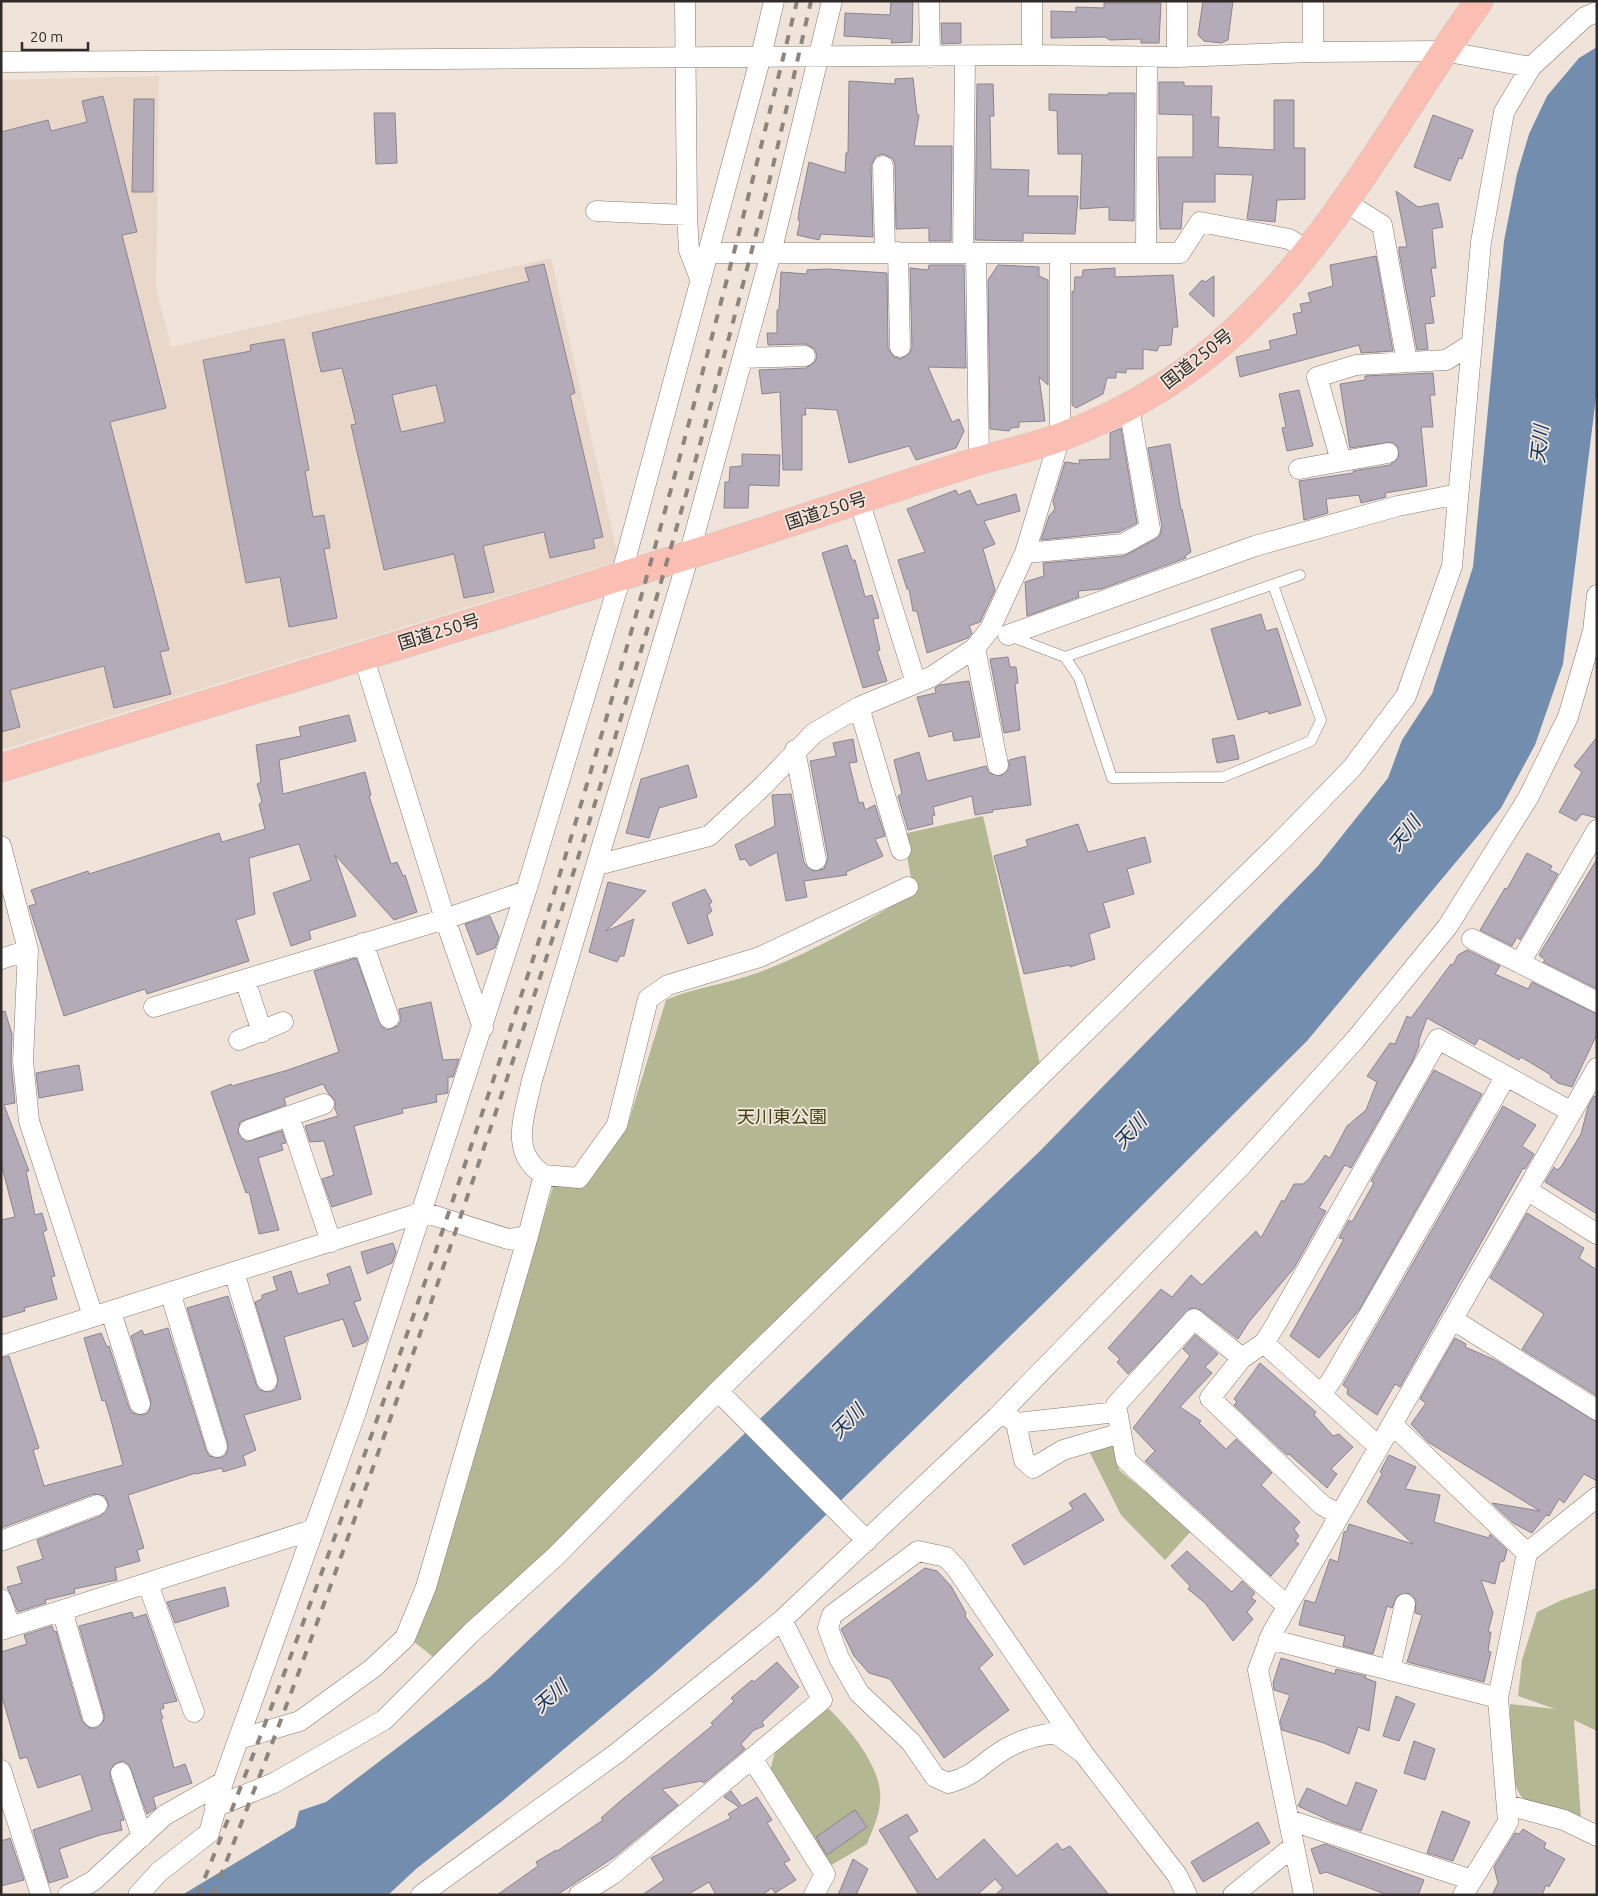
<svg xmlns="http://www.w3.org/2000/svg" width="1598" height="1896" font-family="Ubuntu,'Noto Sans JP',sans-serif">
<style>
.built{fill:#e9d7c9}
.green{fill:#b3b792}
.water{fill:#728dae}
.building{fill:#b3acb8;stroke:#8b848f;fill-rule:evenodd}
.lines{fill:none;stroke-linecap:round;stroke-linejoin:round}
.service-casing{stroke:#847970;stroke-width:11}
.minor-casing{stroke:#847970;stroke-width:21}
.trunk-casing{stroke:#c9c8c7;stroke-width:29}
.service{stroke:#fff;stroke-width:10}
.minor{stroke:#fff;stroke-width:20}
.trunk{stroke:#fbbeb2;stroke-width:28}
.rail{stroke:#8c847d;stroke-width:4;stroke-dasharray:9 9;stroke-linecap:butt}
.labels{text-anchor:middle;stroke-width:4;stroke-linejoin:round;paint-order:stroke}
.street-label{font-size:18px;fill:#302b28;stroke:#f0e4da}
.park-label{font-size:18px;fill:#424412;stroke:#f0e4da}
.water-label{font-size:19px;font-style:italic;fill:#103763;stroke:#f0e4da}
</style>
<rect width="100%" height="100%" fill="#f0e4da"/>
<path class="built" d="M159,76L156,288L171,347L551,258L619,561L1,750V80Z"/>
<path class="green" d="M983,816L1041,1068L437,1660L413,1641L553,1187H578L627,1127L666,1000C696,987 727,984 757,973C812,953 863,922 914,894L903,834Z
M1116,1439L1119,1470L1192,1530L1165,1560L1121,1515L1088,1449Z
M1597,1588V1731L1574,1720L1581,1818C1568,1815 1551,1815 1539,1810C1502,1797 1510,1736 1510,1704L1555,1709L1518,1696L1522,1660L1537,1612L1562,1600Z
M826,1706C849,1728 884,1769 880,1802C879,1816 872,1831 867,1844L828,1867L770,1771L775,1752Z"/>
<path class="water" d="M1597,47V389L1563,664L1535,745L1501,808L1307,1041L1038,1309L757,1582L652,1675L501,1802L416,1869L388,1895H182L295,1827L299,1811L326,1802L489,1678L1040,1151L1318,866L1388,778L1402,740L1432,694L1473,567L1504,241L1517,174L1529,134L1547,96L1579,58Z"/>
<path class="building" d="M891,1H913L912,42L891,43L892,39L844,36L845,13L890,15Z
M1203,1H1233L1228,40L1221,43L1204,41L1198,35Z
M1104,3H1161L1159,43H1141V39L1110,40L1105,37L1051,38V11L1076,12V7L1104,8Z
M941,23H961V43L942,44Z
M913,78L917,114L919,115L914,146H952L951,241H929V228L896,229L895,165L893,159L883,154L876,156L871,166L873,237L821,234L819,240L797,235L800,222L798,220L799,211L809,162L845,173L846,153H848L849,81L895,84V79Z
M1159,82H1184V86H1212L1211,117H1219L1218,147L1274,150V100H1294V148H1305V199L1277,200L1275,222L1247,219L1253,175L1215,174V202H1183L1181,229H1160L1158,157H1193V115L1159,114Z
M977,84H993L994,116H990L991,169L1029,170L1028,196H1078L1075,234L1023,233V241L975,240Z
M1108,93H1135L1134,221L1109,220V207L1080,209L1082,154H1058L1057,111L1049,110V94L1108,95Z
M103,96L137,232L122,235L166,408L110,422L169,650L160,652L171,694L114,708L104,666L10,690L20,727L1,732V132L48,120L51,131L87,122L82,101Z
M134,99H154L153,192H132Z
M374,113H395L397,163L376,164Z
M1433,115L1473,130L1462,159L1459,158L1450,181L1414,167Z
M1396,191L1418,207L1438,203L1443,227L1432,229L1436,268H1431L1435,296L1430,297L1434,323L1425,324L1428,349L1417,350L1399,252V247H1407Z
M1376,256L1393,351L1361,353L1359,345L1240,377L1236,357L1271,349L1269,341L1297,334L1293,314L1302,312L1300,304L1311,302L1308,293L1333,286L1330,265Z
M544,264L575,393L570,395L603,537L593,539L595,548L550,558L544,532L483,546L494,592L464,598L454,554L384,570L351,425L356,424L342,368L321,372L312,333L529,281L525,268ZM436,385L445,422L401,432L392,395Z
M929,265H964L966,368L928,367L952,422L959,419L964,431L956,448L916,460L909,446L849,463L837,410L805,408L806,415H802V470H783L780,392L762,394L759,370L806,368L815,362L817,356L815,349L805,344L768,345L767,333H777V310H779L781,272L807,274V270L827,269L887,273L888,348L894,357L901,359L910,353L912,347L910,268L928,270Z
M998,265L1039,267V276L1048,280V385L1039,377L1045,421L1019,422V427L1011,428L1009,431L990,429L988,280Z
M1115,268V277L1173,275L1178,327H1173L1171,345L1159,346L1157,351L1143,349V369H1126V373L1116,372V378H1107L1103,394L1076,408L1072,405V291L1074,292L1075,277H1082L1083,270Z
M1214,276V317L1189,294L1202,280L1205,282Z
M284,339L309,470L305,471L313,517L324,515L330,548L324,549L337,618L289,627L280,577L246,583L203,360L251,351L250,345Z
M1433,373L1435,395H1430L1433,427H1421L1427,486L1385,493L1386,497L1361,503L1359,495L1326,499L1328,513L1304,520L1299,481L1353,473V471L1390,465L1399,457L1397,446L1392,442L1350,448L1340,384L1365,380V376Z
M1299,390L1313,446L1287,451L1282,428L1286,427L1279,394Z
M1121,428L1137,523L1119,532L1041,540L1049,516L1055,509L1053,501L1065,462L1080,464L1079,460L1110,459V433Z
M1170,444L1181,510L1182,509L1191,552L1185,556L1186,558L1101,589L1078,591L1079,597L1027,616L1025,582L1044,576L1043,563L1124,556L1156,539L1160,535L1162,527L1148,448Z
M742,454L780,455L779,486L749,485L748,508H724L725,482H729L730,467L742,466Z
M956,490L958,495L970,490L977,505L1016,494L1020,511L984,521L995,544L983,549L995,590L980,622L969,626L972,633L968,638L927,653L917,611H913L909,589H907L898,560L925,552L907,509Z
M847,545L852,560H855L865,597L872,595L879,618L873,619L880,650L877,651L887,681L863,688L822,553Z
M1261,614L1266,631L1277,628L1301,705L1269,714L1268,711L1238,720L1211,629Z
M1008,657L1010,667H1016L1018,683L1015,684L1020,730L1004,733L990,659Z
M969,681L980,737L954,741L952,731L929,737L917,697L936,693L935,688L940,685Z
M349,715L356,741L279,760L283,794L365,772L371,795L369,796L391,864L397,862L403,876L405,875L417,912L394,920L335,855L356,916L309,931L311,939L291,946L273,893L311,880L299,844L249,858L255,914L236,920L249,961L147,994L145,989L64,1016L32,916L29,906L36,904L31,890L88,871L89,874L219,833L222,842L265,829L259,804L262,802L257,784L261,782L256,745L301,736L299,727Z
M1234,735L1239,759L1217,763L1212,739Z
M1597,737V818L1582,814L1576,821L1559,812L1582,772L1574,766Z
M853,739L857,762L849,763L859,803L863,802L865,810L875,805L885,836L875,839L883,856L846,872L847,875L804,881L807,897L786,901L777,852L750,866L745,859L740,860L735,845L775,826L772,795L791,794L804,863L813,871L824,869L828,858L810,761L836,756L833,743Z
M919,752L927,781L986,766L989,773L1001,776L1009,769V760L1025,756L1031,805L992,810L993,812L975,815L972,796L933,807L935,815L932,816L933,824L908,830L898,796L902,794L894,760Z
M688,765L697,797L659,808L649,838L626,833L641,779Z
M1078,824L1088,852L1145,837L1151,862L1127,869L1134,894L1103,903L1110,927L1089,934L1095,959L1070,967V965L1024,974L994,856L1028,846L1026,840Z
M1527,853L1552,866L1550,870L1558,874L1520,940L1517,937L1512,946L1480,930L1505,888L1507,889Z
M1597,859V989L1543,962L1545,960L1539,955Z
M608,882L646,891L606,931L634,919L624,956H620L617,962L589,952Z
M705,889L712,902L709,904L712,911L707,915L713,935L688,944L672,903Z
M490,916L499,937L495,948L477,955L465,924Z
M1467,950L1500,966L1495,974L1528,989L1532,982L1597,1014V1034L1572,1087L1558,1083L1550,1077L1551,1075L1521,1057L1519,1060L1479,1038L1475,1045L1427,1018L1419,1040V1046L1413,1060L1351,1168L1345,1165L1319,1208L1326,1211L1294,1268L1249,1322L1238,1339L1201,1310L1191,1308L1128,1374L1117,1362L1120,1359L1108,1348L1161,1289L1172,1297L1191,1275L1202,1285L1256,1231L1261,1238L1282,1200L1284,1202L1294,1184H1303L1309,1179L1325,1155L1330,1158L1347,1126L1366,1110L1377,1082L1367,1076L1390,1043L1395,1044L1407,1016L1411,1018L1451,964L1453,965L1458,955Z
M356,958L382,1027L387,1030L398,1026L401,1020L399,1009L431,1002L443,1060L459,1059L453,1077H448V1093L436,1095L437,1102L402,1109L403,1113L354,1126L372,1194L332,1207L322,1179L334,1175L324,1141L310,1142L305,1126L338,1116L335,1109V1100L328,1093L323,1084L284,1098L286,1105L240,1122L238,1133L246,1142L282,1131L286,1143L281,1144L283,1150L258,1158L279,1230L259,1234L249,1192L246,1193L211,1092L231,1084L232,1086L288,1070L339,1052L314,971Z
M5,1011L12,1034L11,1062L15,1103L4,1105L29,1171H26L35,1215L42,1213L47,1230L43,1232L55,1276L51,1277L57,1299L24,1308L25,1311L1,1318V1220L15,1217L1,1163V1012Z
M79,1065L83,1090L39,1098L36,1073Z
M1434,1070L1482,1094L1359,1310L1319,1358L1290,1336L1344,1239L1339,1238L1349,1220L1352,1222L1374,1183L1371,1181Z
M1594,1096L1597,1097V1214L1545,1182L1554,1167L1557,1170L1561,1167L1581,1134L1588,1107Z
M1503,1106L1536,1125L1522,1146L1534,1154L1525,1169L1523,1168L1400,1387L1395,1384L1377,1415L1347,1394L1348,1389L1343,1385Z
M1527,1213L1584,1248L1579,1258L1597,1270V1396L1522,1349L1544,1314L1490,1278Z
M393,1243L396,1252L392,1263L367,1274L361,1252Z
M350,1266L361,1300L354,1302L368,1338L366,1342L353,1347L343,1319L284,1337L301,1399L244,1415L256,1450L243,1456L246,1465L223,1472L222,1468L196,1474V1473L128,1495L144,1548L137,1550L140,1561L115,1568L117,1580L74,1589L75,1593L45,1600L46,1603L18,1612L7,1587L22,1583L17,1567L43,1559L37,1540L101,1516L109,1506L105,1496L93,1494L1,1528V1358L9,1356L39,1448L33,1450L44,1486L123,1465L111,1420L105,1400L102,1401L84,1338L101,1333L107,1347L109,1346L129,1408L132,1413L143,1415L149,1412L151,1401L131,1336L142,1330L144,1335L168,1328L206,1450L209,1456L220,1458L226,1455L228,1444L187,1308L228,1296L256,1384L259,1390L270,1392L276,1389L278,1378L255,1302L262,1299V1295L277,1290L273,1277L291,1271L298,1294L330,1284L327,1274Z
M1195,1335L1218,1354L1205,1367L1212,1373L1180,1407L1201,1421L1199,1423L1226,1449L1236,1439L1272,1473L1261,1485L1300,1522L1294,1529L1299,1536L1295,1541L1299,1544L1271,1576L1145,1461L1155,1451L1133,1428L1190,1356L1183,1349Z
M1455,1338L1466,1344L1465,1347L1495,1360L1597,1422V1481L1584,1474L1564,1503L1559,1499L1549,1516L1546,1515L1532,1533L1513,1523L1492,1503L1540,1511L1428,1442L1411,1424L1426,1403L1420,1399Z
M1260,1363L1316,1412L1314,1415L1333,1436L1339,1434L1353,1447L1331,1469L1337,1474L1327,1488L1289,1454L1287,1455L1234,1405L1237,1402L1234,1399Z
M1389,1455L1416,1467L1405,1489L1440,1495L1434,1522L1489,1538L1490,1534L1507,1550L1504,1561L1500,1562L1495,1584L1481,1580L1493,1613L1488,1632H1491L1488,1651L1491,1652L1484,1682L1407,1662L1422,1615L1415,1613L1416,1600L1408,1593L1397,1596L1392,1608L1387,1606L1373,1654L1343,1646L1345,1636L1299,1625L1305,1600L1315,1603L1330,1559L1338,1562L1344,1532L1347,1531L1349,1524L1413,1544L1367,1502L1382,1474L1380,1472Z
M1085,1493L1104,1520L1024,1565L1012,1545L1073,1509L1069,1503Z
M1187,1551L1232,1592L1242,1581L1255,1593L1251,1598L1256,1601L1247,1612L1253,1619L1233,1641L1205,1603L1188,1589L1190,1586L1171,1566Z
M925,1568L937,1571L951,1586L966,1613L965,1616L993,1655L979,1668L1009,1710L944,1758L890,1679L869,1673L854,1656L841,1629Z
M225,1587L229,1606L175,1623L167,1602Z
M132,1612L134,1618L146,1614L177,1701L163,1704L164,1708L160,1710L163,1718L161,1719L174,1768L185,1764L192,1783L153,1797L156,1808L147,1814L129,1765L123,1761L113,1765L110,1776L124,1820L120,1821L122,1830L100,1835L59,1849L68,1877L49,1883L33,1830L92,1810L81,1774L38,1788L27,1757L20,1759L1,1693V1652L27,1644L24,1635L52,1626L54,1632L56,1631L82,1721L90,1728H97L104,1720V1714L79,1626Z
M1281,1658L1335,1674L1336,1669L1366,1676L1365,1678L1376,1682L1369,1731L1358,1727L1349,1754L1324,1743L1282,1730L1280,1721L1290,1695L1274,1690L1273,1683Z
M777,1662L799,1687L762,1722L764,1726L754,1730L741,1744L745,1749L704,1783L701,1781L662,1789L678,1805L613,1858L557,1895H497L538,1866L536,1862L556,1850L557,1851L603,1820L601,1818L618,1803L713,1725L711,1723L734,1701L731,1698L752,1680L754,1682Z
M1396,1696L1415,1704L1399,1741L1383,1736Z
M1414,1741L1435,1749L1425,1780L1404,1773Z
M1356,1782L1377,1790L1361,1831L1333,1822L1298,1806L1307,1788L1347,1806Z
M731,1791L742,1806L757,1797L772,1820L767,1823L790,1860L784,1863L796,1880L775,1893L772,1888L762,1895H716L709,1882L687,1895H642L664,1880L651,1858L731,1818L728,1814L739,1807L724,1797Z
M855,1810L867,1827L827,1855L816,1837Z
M1442,1811L1470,1822L1453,1861L1427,1853Z
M907,1814L918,1831L908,1837L937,1880L984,1839L1017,1876L1057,1843L1062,1850L1070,1846L1109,1895H995L1003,1888L995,1879L977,1895H919L879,1830Z
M1258,1822L1270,1843L1203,1882L1191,1862Z
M1523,1829L1546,1843L1544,1848L1565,1859L1549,1887L1546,1885L1542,1895H1492L1498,1883L1494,1867L1515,1833L1519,1834Z
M10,1838L24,1880L1,1886V1841Z
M1325,1844L1424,1880L1418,1895H1388L1326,1872L1320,1874L1311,1849Z
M853,1859L868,1869L856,1895H838Z"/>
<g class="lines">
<defs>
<path id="service" d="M1010,636L1065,657L1300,575
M1065,657L1079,678L1112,778L1223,777L1311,741L1321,720L1273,585"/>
<path id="minor" d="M685,1L687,215L689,250L701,281
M929,1L930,57
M1032,1V55
M1313,1V52
M1177,57V1
M1,62L1032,55L1177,57L1313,52L1443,51L1531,67
M883,166L885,252
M1345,202L1382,225L1407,362
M596,211L687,215
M898,252L900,347
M963,252L965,56
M708,253H1180L1200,222L1289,239L1309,251
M976,253L979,461
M1146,253L1147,57
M744,358L805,356
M1341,461L1317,377L1356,365L1446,360L1472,344
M1299,469L1388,453
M859,500L916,683
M1025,553L1123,544L1150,529L1129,407
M1008,635L1255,546L1398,506L1458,494
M975,648L998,765
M363,655L445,919L483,1028
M859,707L901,850
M795,750L816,860
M1597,830L1520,963L1597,1002
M1,846L28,950L23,1061L29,1121L93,1316
M597,865L709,836L764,785L814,733L859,707L931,677L975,648L990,629L1025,553L1060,437V253
M1472,939L1520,963
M363,943L389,1018
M1,959L28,950
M245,980L262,1032
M154,1007L445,919L526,891
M239,1040L283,1022
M289,1116L331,1242
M249,1130L324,1104
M544,1175C508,1152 525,1115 532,1080L689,555L771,253L832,1
M1527,1190L1597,1234
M234,1272L267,1381
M170,1292L217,1447
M111,1312L140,1404
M1452,1319L1597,1410
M1264,1343L1379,1447
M1,1346L423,1212L508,1239L528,1236L544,1175L579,1178L617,1125L648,999L668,985L760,957L908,887
M1242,1358L1194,1319L1116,1405L1126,1460L1287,1606
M718,1391L867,1541
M1322,1393L1333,1378L1506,1076
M1005,1414L1016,1423L1117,1412
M1016,1423L1024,1460L1033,1468L1063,1450L1121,1433
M1392,1424L1527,1553
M1340,1515L1322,1505L1210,1398L1242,1358L1264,1343L1276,1324L1438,1039L1572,1112
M1,1541L97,1505
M148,1584L194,1712
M1,1599L10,1627
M62,1610L93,1717
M1,1630L312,1530
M1269,1639L1498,1698
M1390,1670L1405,1604
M239,1739L300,1721L373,1668L405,1638L426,1587L528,1236
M1083,1753L1055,1733C1038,1735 1023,1739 1007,1748C983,1761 978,1775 948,1783L935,1777L911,1742L859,1693L839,1658L828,1628L832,1615L918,1551L946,1557L956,1568L1083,1753L1177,1875L1187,1895
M752,1758L825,1874L814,1895
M1,1770L41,1895
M121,1773L142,1837
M1507,1805L1564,1820L1597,1836
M215,1807L274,1783L384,1720L471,1633L556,1556L718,1391L1283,839L1352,768L1406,696L1452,566L1481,242L1504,112L1531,67L1585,17L1597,12
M1289,1820L1472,1880
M68,1895L93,1881L165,1815L223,1782
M138,1895L159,1872L209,1833L223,1782L356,1412L526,891L621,576L761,56L774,1
M421,1895L617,1753L782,1620L997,1417L1242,1165L1355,1040L1448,926L1528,798L1568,717L1593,631L1597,595
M579,1895L613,1874L822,1700L782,1620
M1233,1895L1294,1846
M1304,1895L1258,1670L1272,1633L1597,1068
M1463,1895L1508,1822L1498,1698L1527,1553L1597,1497"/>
<path id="trunk" d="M1,768C272,683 544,603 813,515C868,497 923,478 978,461C1006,453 1034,447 1061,437C1119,415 1172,385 1218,346C1329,251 1395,118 1479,1"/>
</defs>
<use href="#service" class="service-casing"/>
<use href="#minor" class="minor-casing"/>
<use href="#trunk" class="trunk-casing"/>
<use href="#service" class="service"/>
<use href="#minor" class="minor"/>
<use href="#trunk" class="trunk"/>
<path class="rail" d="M198,1895C291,1663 376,1428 456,1191C497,1069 539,945 576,821C657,550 730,276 797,1
M213,1895C285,1715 350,1534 414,1351C543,984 659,612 756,234C776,157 793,79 811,1"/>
</g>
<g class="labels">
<g class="street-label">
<text transform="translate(1197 359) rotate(-38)" y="6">国道250号</text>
<text transform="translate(826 511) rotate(-18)" y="6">国道250号</text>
<text transform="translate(439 632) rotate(-17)" y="6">国道250号</text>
</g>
<g class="park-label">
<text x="782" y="1123">天川東公園</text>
</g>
<g class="water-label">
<text transform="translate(1539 444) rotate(-84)" y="7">天川</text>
<text transform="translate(1404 833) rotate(-51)" y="7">天川</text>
<text transform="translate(1130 1131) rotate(-47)" y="7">天川</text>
<text transform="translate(847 1421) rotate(-46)" y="7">天川</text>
<text transform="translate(550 1696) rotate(-41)" y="7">天川</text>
</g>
</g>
<rect width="1598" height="1896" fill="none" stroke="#302b28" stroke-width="5"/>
<path d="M22 42v8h66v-8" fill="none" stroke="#302b28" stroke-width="2.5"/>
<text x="30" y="42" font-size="15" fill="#302b28" stroke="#f0e4da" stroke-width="4" paint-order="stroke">20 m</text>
</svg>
